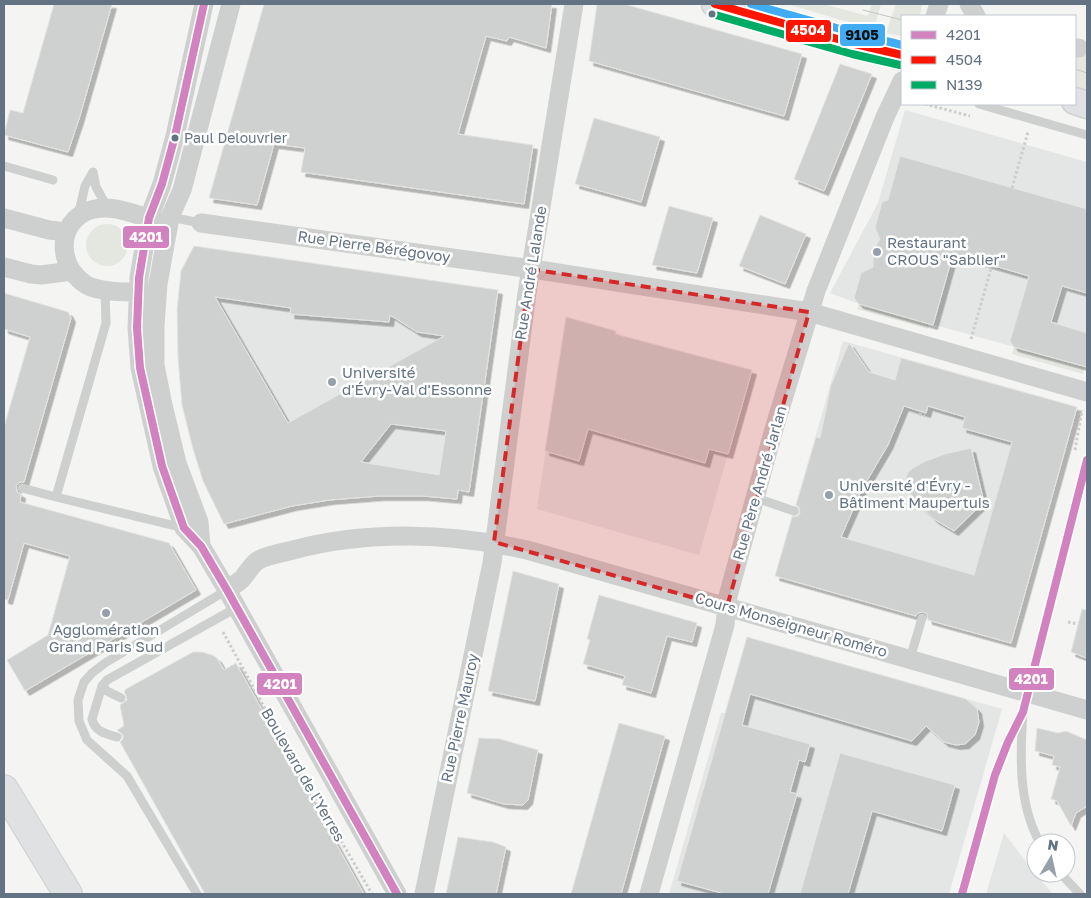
<svg xmlns="http://www.w3.org/2000/svg" width="1091" height="898" font-family="'Golos Text',sans-serif">
<style>
.built{fill:#e4e6e5}
.green{fill:#e3e7e0}
.building{fill:#cfd1d1;stroke:#e4e4e2;fill-rule:evenodd;filter:url(#shadow)}
.lines{fill:none;stroke-linecap:round;stroke-linejoin:round}
.secondary-casing{stroke:#cfd1d2;stroke-width:29}
.highway-casing{stroke:#cfd0d1;stroke-width:30}
.path{stroke:#cbcccc;stroke-width:3;stroke-dasharray:2.5 2.5;stroke-linecap:butt}
.lane{stroke:#cecfcf;stroke-width:9}
.street{stroke:#cecfcf;stroke-width:19}
.secondary{stroke:#e0e1e2;stroke-width:26}
.highway{stroke:#e0e1e2;stroke-width:28}
.tram{stroke:#c4c4c5;stroke-width:1}
.bus-1-casing{stroke:#fff;stroke-width:11}
.bus-2-casing{stroke:#fff;stroke-width:11}
.bus-3-casing{stroke:#fff;stroke-width:11}
.bus-4-casing{stroke:#fff;stroke-width:11}
.bus-1{stroke:#d282be;stroke-width:8}
.bus-2{stroke:#ff1400;stroke-width:8}
.bus-3{stroke:#00ab66;stroke-width:8}
.bus-4{stroke:#3facf3;stroke-width:8}
.marked{fill:#d62828;fill-opacity:0.2;stroke:#d62828;stroke-width:4;stroke-dasharray:10 6;stroke-linejoin:round}
.bus-dot{fill:#637384;stroke:#fff;stroke-width:2}
.poi-dot{fill:#96a0aa;stroke:#fff;stroke-width:2}
.labels{text-anchor:middle;stroke-width:5;stroke-linejoin:round;paint-order:stroke}
.bus-label{font-size:14px;fill:#637384;stroke:#fff;text-anchor:start}
.poi-label{font-size:15px;fill:#637384;stroke:#fff;text-anchor:start}
.street-label{font-size:15px;fill:#637384;stroke:#fff}
.line-badge{stroke:#fff;stroke-width:2}
.badge-label{font-size:14px;text-anchor:middle;font-weight:bold;fill:#fff}
.pale-badge-label{font-size:14px;text-anchor:middle;font-weight:bold;fill:#111}
</style>
<defs>
<filter id="shadow"><feDropShadow dx="4.5" dy="4.5" stdDeviation="0" flood-color="#0004"/></filter>
</defs>
<rect width="100%" height="100%" fill="#f4f4f2"/>
<path class="built" d="M905,110L1087,162V367L859,304L830,293L878,203Z
M199,247L498,290L469,492L458,491L457,499L423,496H379L329,500L292,506L224,524L203,481L193,449L182,405L178,359L177,309L181,271L190,253Z
M566,317L616,331V334L752,370L699,555L537,509Z
M843,341L1077,407L1011,643L775,576Z
M747,637L1002,709L949,894H669L721,713H725Z
M1004,833L1033,871L1053,894H986Z"/>
<path class="green" d="M788,4H823L868,16L872,4H881L874,30Z
M896,4H916L922,5L920,16H902V36L886,33Z
M1079,52L1087,55V96L1075,90V54Z
M86 245a21 21 0 1 1 42 0a21 21 0 1 1-42 0Z
M859,304L929,324L928,329L857,309Z
M1014,347L1085,367L1083,374L1012,354Z"/>
<path class="building" d="M54,4H112L79,119L68,152L4,135L10,110L23,113Z
M264,4H552L546,48L509,37L507,41L486,36L458,134L533,145L524,204L301,172L305,148L274,144L257,205L209,198Z
M597,4H624L802,54L784,116L589,61Z
M840,64L872,74L824,191L794,179Z
M594,118L660,137L641,202L575,184Z
M900,156L1087,209V293L1062,286L1051,322L1087,333V367L1014,347L1010,341L1029,276L953,254L933,325L859,304L854,298L861,273L873,267V251L880,239L875,228L882,202L888,200Z
M669,206L713,218L697,273L652,265Z
M760,215L806,234L785,284L739,266Z
M194,246L498,290L469,492L458,490L457,499L423,496H379L329,500L292,506L224,524L203,481L193,449L182,405L178,359L177,309L181,271ZM215,297L291,308L290,314L389,322L390,315L417,332L444,336L288,423ZM391,424L446,431L439,475L361,462Z
M4,293L68,312L71,318L24,482H20L16,486L17,492L21,494L20,502L169,543L196,590L25,691L7,660L48,635L70,556L24,543L8,600L4,599V427L30,337L4,329Z
M566,317L616,331L615,334L752,370L728,454L709,449L705,463L588,429L579,461L545,451Z
M849,343L869,372L895,380L901,358L1077,407L1011,643L928,620L927,614L923,612L918,613L916,616L775,576L792,517L798,516L800,513L799,507L796,505L816,437L820,438L831,385ZM904,406L926,413L928,406L965,417L962,428L1012,442L974,575L841,537L862,489L888,445Z
M971,448L984,502L954,531L934,519L920,506L906,488V478L908,472L913,468L926,461L945,454Z
M513,571L559,584L535,701L488,691Z
M599,595L697,623L692,642L667,636L651,693L622,685L625,676L583,664L590,640L587,639Z
M1082,609L1087,610V658L1071,652Z
M747,637L966,699L977,709L979,722L975,735L965,744L956,745L944,742L926,726L912,741L750,694L742,725L810,744L805,762L799,760L790,792L797,794L768,894H725L677,881Z
M193,652H202L212,655L217,658L224,670L236,663L364,894H205L120,742L123,739V735L117,730L124,726L120,705L127,700L126,695L124,692L126,689Z
M619,723L665,736L649,793L621,894H571Z
M1037,728L1058,733L1066,731L1087,740V806L1076,813L1071,826L1057,801L1051,799L1060,767L1052,765L1054,756L1035,751Z
M479,738L500,739L538,750L528,800L523,805L504,804L467,793Z
M840,753L955,785L942,831L872,811L848,894H800Z
M458,837L493,842L506,847L496,894H446Z"/>
<g class="lines">
<defs>
<path id="secondary" d="M715,4L855,44L902,55
M1075,101L1087,105"/>
<path id="highway" d="M4,789L68,894"/>
</defs>
<use href="#secondary" class="secondary-casing"/>
<use href="#highway" class="highway-casing"/>
<path class="path" d="M925,104L970,116
M1012,188L1028,132
M971,339L992,265
M919,414L925,416
M1075,450L1082,410
M1068,622L1078,624
M223,632L280,736L372,894"/>
<path class="lane" d="M979,104L1087,135
M4,166L53,180
M93,172L96,187L107,207
M78,216L85,186L93,172
M170,217L201,223
M105,291L106,323L56,497L184,528
M22,488L56,497
M756,498L794,511
M910,659L922,618
M102,686L92,719C95,732 106,734 117,737
M121,698L107,691L102,686L107,680L236,608
M1040,843C1018,804 1020,755 1023,712L1087,460
M1060,873L1080,894
M197,894L127,776L87,740L79,721L78,700L84,682L92,673L105,663L227,590
M962,894C978,834 992,773 1020,717"/>
<path class="street" d="M204,4L175,136L162,184L149,218L139,278L137,328L140,368L162,466L184,528L201,546L227,590L397,894
M969,4L976,16
M935,16L939,4
M1075,48H1079
M4,218L49,230L66,232
M201,223L539,270L809,312L1087,392
M4,267L31,274L41,275L72,271
M137,292C122,292 106,292 91,287C84,285 75,276 71,270C54,241 70,208 105,208C119,208 145,216 157,223V225
M201,546L199,522L177,463L163,405L155,365V326L158,284L170,217L182,190L231,4
M227,590C232,587 237,583 242,579C247,573 251,566 257,561C266,555 282,553 293,550C369,530 451,533 527,550L1087,710
M424,894L492,563L527,293L574,4
M649,894L725,625L728,596L774,429L816,291L885,117L902,81"/>
<use href="#secondary" class="secondary"/>
<use href="#highway" class="highway"/>
<path class="tram" d="M863,10L902,20
M1075,69L1087,73"/>
<defs>
<path id="bus-1" d="M204,4L175,136L162,184L149,218L139,278L137,328L140,368L162,466L184,528L201,546L227,590L397,894
M962,894L995,775L1008,742L1023,712L1087,460"/>
<path id="bus-2" d="M715,4L855,44L902,55"/>
<path id="bus-3" d="M712,14L852,54L900,65"/>
<path id="bus-4" d="M751,4L858,34L902,45"/>
</defs>
<use href="#bus-1" class="bus-1-casing"/>
<use href="#bus-2" class="bus-2-casing"/>
<use href="#bus-3" class="bus-3-casing"/>
<use href="#bus-4" class="bus-4-casing"/>
<use href="#bus-1" class="bus-1"/>
<use href="#bus-2" class="bus-2"/>
<use href="#bus-3" class="bus-3"/>
<use href="#bus-4" class="bus-4"/>
</g>
<path class="marked" d="M530,269L809,312L727,607L494,542Z"/>
<g class="bus-dot">
<circle cx="712" cy="14" r="4.5"/>
<circle cx="175" cy="138" r="4.5"/>
</g>
<g class="poi-dot">
<circle cx="877" cy="252" r="5"/>
<circle cx="332" cy="382" r="5"/>
<circle cx="829" cy="495" r="5"/>
<circle cx="106" cy="613" r="5"/>
</g>
<g class="labels">
<g class="bus-label">
<text x="184" y="143">Paul Delouvrier</text>
</g>
<g class="poi-label">
<text x="887" y="248">Restaurant<tspan x="887" dy="17">CROUS "Sablier"</tspan></text>
<text x="342" y="378">Université<tspan x="342" dy="17">d'Évry-Val d'Essonne</tspan></text>
<text x="839" y="491">Université d'Évry -<tspan x="839" dy="17">Bâtiment Maupertuis</tspan></text>
<text x="106" y="635" text-anchor="middle">Agglomération<tspan x="106" dy="17">Grand Paris Sud</tspan></text>
</g>
<g class="street-label">
<text transform="translate(374 247) rotate(8)" y="5">Rue Pierre Bérégovoy</text>
<text transform="translate(531 273) rotate(-81)" y="5">Rue André Lalande</text>
<text transform="translate(760 483) rotate(-74)" y="5">Rue Père André Jarlan</text>
<text transform="translate(791 625) rotate(16)" y="5">Cours Monseigneur Roméro</text>
<text transform="translate(460 718) rotate(-78)" y="5">Rue Pierre Mauroy</text>
<text transform="translate(303 775) rotate(60)" y="5">Boulevard de l'Yerres</text>
</g>
</g>
<g class="line-badge">
<rect x="785" y="19" width="47" height="24" rx="5" fill="#ff1400"/>
<rect x="839" y="23" width="47" height="24" rx="5" fill="#3facf3"/>
<rect x="122" y="225" width="48" height="24" rx="5" fill="#d282be"/>
<rect x="1008" y="667" width="47" height="24" rx="5" fill="#d282be"/>
<rect x="256" y="672" width="47" height="24" rx="5" fill="#d282be"/>
</g>
<g class="badge-label">
<text x="808" y="35">4504</text>
<text x="146" y="242">4201</text>
<text x="1031" y="684">4201</text>
<text x="280" y="689">4201</text>
</g>
<g class="pale-badge-label">
<text x="862" y="40">9105</text>
</g>
<rect width="1091" height="898" fill="none" stroke="#637384" stroke-width="10"/>
<rect x="901" y="15" width="175" height="90" fill="#ffffff" stroke="#c1c7ce"/>
<rect x="911" y="31" width="25" height="8" fill="#d282be" stroke="#c1c7ce"/>
<text x="946" y="40" font-size="15" fill="#637384">4201</text>
<rect x="911" y="56" width="25" height="8" fill="#ff1400" stroke="#c1c7ce"/>
<text x="946" y="65" font-size="15" fill="#637384">4504</text>
<rect x="911" y="81" width="25" height="8" fill="#00ab66" stroke="#c1c7ce"/>
<text x="946" y="90" font-size="15" fill="#637384">N139</text>
<g transform="translate(1051 858) rotate(9)"><circle r="24" fill="#ffffff" stroke="#c1c7ce"/>
<path d="M0-4L9 19L0 12L-9 19Z" fill="#96a0aa"/>
<text y="-8" font-size="14" font-weight="bold" text-anchor="middle" fill="#637384">N</text>
</g>
</svg>
